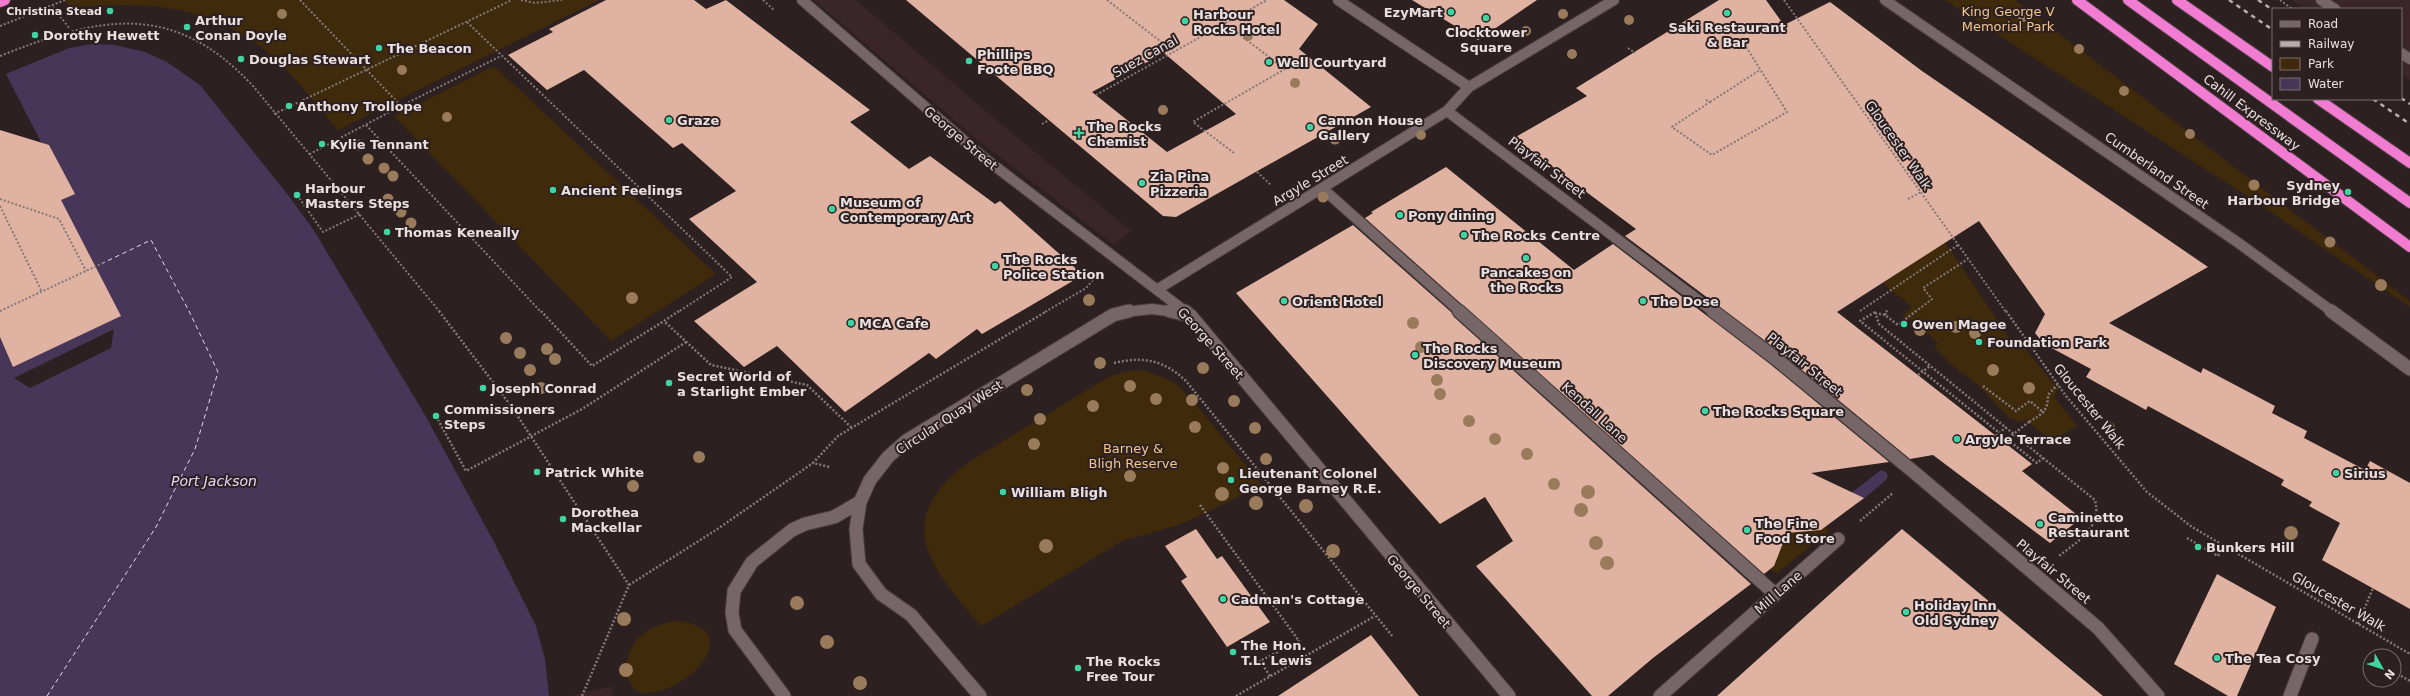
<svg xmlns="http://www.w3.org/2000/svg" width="2410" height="696" font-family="'DejaVu Sans',sans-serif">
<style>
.built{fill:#3a2528}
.green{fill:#3f2a0b}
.water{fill:#473657}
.pier{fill:#2d2021}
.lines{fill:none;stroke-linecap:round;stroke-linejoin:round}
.stream{fill:#473657;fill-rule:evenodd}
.ferry{stroke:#e8d6fb;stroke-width:1;stroke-dasharray:4.5 3.5;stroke-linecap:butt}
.building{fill:#e0b2a1;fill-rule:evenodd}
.lane-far1-casing{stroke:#483d3e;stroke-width:12}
.lane-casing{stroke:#483d3e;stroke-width:15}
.street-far1-casing{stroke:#483d3e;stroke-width:12}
.street-casing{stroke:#483d3e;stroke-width:15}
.highway-casing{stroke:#483d3e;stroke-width:12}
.path-far1{stroke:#84797a;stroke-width:2;stroke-dasharray:2 2;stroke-linecap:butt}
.path{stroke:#84797a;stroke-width:2.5;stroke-dasharray:2 2;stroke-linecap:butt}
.lane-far1{stroke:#766667;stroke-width:10}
.lane{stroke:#766667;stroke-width:13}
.street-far1{stroke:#766667;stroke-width:10}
.street{stroke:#766667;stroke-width:13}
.highway{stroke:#f17cd1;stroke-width:10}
.rail{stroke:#b8aeaf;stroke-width:2.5;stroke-dasharray:4.5 4.5;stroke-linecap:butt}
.path-bridge-far1{stroke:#84797a;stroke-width:2;stroke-dasharray:2 2;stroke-linecap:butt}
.path-bridge{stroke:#84797a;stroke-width:2.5;stroke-dasharray:2 2;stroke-linecap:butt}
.tree{fill:#997b5c}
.poi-dot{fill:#40d4a2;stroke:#2d2021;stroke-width:1.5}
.labels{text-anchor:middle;stroke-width:4;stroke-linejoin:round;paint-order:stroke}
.far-poi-label{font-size:11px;font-weight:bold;fill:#e9e0e1;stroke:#2d2021;text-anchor:end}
.park-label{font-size:13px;fill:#f2c58c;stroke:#2d2021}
.poi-label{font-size:13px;font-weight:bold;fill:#e9e0e1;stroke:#2d2021;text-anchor:start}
.street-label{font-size:13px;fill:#e9e0e1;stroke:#2d2021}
.water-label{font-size:14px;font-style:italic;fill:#e8d6fb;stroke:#2d2021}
</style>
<rect width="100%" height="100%" fill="#2d2021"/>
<path class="built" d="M814,0H856L1000,123L1131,231L1114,245L974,137Z
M2292,0H2410V80L2401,74V9H2305Z
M614,686L611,696H572L583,693Z"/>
<path class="green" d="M64,0H599L338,130C319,108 301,84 280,63C220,5 150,0 71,8Z
M1945,0H2015L2410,301V307L2256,202Z
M494,66L716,274L611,341L394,116Z
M1945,242L2010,339L2019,341L2058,389L2054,397L2077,426L2052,441L2025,419L2021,422L2009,418L1978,385L1953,366L1934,347L1938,343L1916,323L1907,319L1903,315L1912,307L1883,283Z
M1145,370L1175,383L1192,400L1262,485L1182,524L1122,541L981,626C931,567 889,521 969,462L1110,376L1129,371Z
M1812,516L1829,531L1777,573L1770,570L1773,567L1760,558Z
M674,621C750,625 690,696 641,693C621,683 624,656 637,640C646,629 660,624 674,621Z"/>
<path class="water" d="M93,44L115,45L145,52L167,62L200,85L288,195L313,229L425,415L494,542L536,626L545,659L549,696H0V223L63,185L6,74L69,48Z"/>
<path class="pier" d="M114,329L111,348L30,388L14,378Z"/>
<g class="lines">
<path class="stream" d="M1881,470L1886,472L1888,476L1886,480L1860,502L1855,504L1850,502L1848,498L1850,494Z"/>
<path class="ferry" d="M47,696L156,527L195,449L218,372L190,313L151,240L103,263"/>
</g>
<path class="building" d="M606,0H694L706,9L726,0L870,110L850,122L909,169L930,156L995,204L1000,201L1083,275L982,334L977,329L936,359L929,353L845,412L777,346L744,367L694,321L757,282L689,219L736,191L682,143L673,148L584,70L547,90L508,55L553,32L549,29Z
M906,0H1284L1318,24L1299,49L1371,107L1176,217L1163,216ZM1164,53L1236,114L1167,152L1092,92Z
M1412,0H1537L1478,40Z
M1719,0H1766L1784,25L1830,2L1922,71L2208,267L2109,323L2201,373L2203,368L2275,406L2272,413L2307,431L2304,438L2365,470L2370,461L2410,483V609L2322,560L2340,523L2309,506L2312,502L2281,485L2284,480L2148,406L2146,410L2086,377L2091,369L2044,344L2035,333L2045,314L1979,221L1837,312L2032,464L2022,471L2081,518L2050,543L1933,455L1910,459L1780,352L1625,236L1636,229L1514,138L1587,96L1576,88Z
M0,130L49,145L75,194L61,200L121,316L13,367L0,337Z
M1446,167L1574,270L1613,244L1770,364L1889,462L1811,473L1864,498L1821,530L1787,533L1774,566L1764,574L1365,218L1373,213L1371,212Z
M1353,225L1451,312L1454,317L1751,584L1653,658L1608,696H1592L1476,566L1513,541L1485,497L1440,524L1236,293Z
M1196,529L1217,559L1222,556L1270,622L1227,647L1181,581L1187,577L1165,546Z
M1902,529L2103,696H1717Z
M2217,574L2276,607L2237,696H2228L2174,664Z
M1371,635L1419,696H1278Z"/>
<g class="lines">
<defs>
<path id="lane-far1" d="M2321,0L2335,9
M2401,53L2410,59
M1124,312L1152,309L1175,312"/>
<path id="lane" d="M1170,311L1191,316
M784,696L735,630L732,613L734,591L752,562L792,530L805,524L834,517L860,502
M980,696L911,615L881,594L859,564L856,529L860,502L870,480L888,457L906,441L1113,315L1129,311
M1660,696L1838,539"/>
<path id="street-far1" d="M802,0L983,157L1186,312
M1338,0L1469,87
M1885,0L2240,244L2333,312
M1447,111L1714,312
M1322,188L1461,312
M1158,289L1447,111L1469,87L1614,0"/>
<path id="street" d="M1185,311L1191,316L1509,696
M1459,311L1775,594
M1713,311L1775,358L1915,473L2098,628L2158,696
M2331,311L2410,369
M2290,696L2312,639"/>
<path id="highway" d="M2077,0L2410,247
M2128,0L2410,203
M2177,0L2273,67
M0,2L5,0
M2318,99L2410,163"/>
</defs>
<use href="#lane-far1" class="lane-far1-casing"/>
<use href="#lane" class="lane-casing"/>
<use href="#street-far1" class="street-far1-casing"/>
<use href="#street" class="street-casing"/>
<use href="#highway" class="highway-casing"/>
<path class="path-far1" d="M300,0L401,106L308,155
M521,0L535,3L562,0
M763,0L774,10
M1107,0L1173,51
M1784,0L2006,312
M2280,0L2292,9
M53,7L70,29
M467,22L732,277L678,312
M1224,23L1285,69L1193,122L1234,153
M1628,48L1635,53
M0,56C100,16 173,0 253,86L440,312
M1096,95L1267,0
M1706,100L1710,102L1672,127L1712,155L1787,112L1743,42
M1710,102L1760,70
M401,106L501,56
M274,114L512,0
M1042,124L1049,120
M366,125L541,312
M1257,172L1271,185
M297,195L323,232L360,214
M0,199L59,219L86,271
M1908,199L1921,192
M0,206L42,292
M0,311L103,263
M1860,311L1958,245
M1045,312L1086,288L1095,278
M1886,312L1888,309
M1915,312L1932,299L1923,288L1968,259"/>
<path class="path" d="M439,311L511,406L629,585L582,696
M541,311L592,366L664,321
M679,311L664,321L711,365L807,385L851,427
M2006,311L2066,396L2147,492L2192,527L2410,654
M1875,312L1879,324L2043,458L2037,463L2007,439
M1875,313L1885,315L1898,325L1916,311
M1885,315L1887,311
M1114,363C1143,356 1164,360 1186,381L1393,637
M1918,375L1930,366
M1983,386L2016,411L2030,401L2044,413
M436,416L466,471L582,409L686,342
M2029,422C2042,414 2048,411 2048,395L2058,384
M1996,436L2006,427
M2043,458L2095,500C2102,528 2078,541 2059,556
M829,467L813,463L838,436L1047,311
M1200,505L1299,641L1260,661L1270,676
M1860,521L1893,493
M2187,538L2218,556L2224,546
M629,585L716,530L813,463
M2358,624L2373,588
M2394,672L2410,681
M1236,696L1375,616"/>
<use href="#lane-far1" class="lane-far1"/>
<use href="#lane" class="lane"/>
<use href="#street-far1" class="street-far1"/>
<use href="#street" class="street"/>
<use href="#highway" class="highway"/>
<path class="rail" d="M2229,0L2273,30
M2258,0L2273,10
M2401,98L2410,104
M2373,99L2410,124"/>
<path class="path-bridge-far1" d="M0,26L65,0"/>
<path class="path-bridge" d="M1875,312L1860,321L2007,439L2029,422"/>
</g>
<g class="tree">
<circle cx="282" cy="14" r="5"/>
<circle cx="1563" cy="14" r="5"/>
<circle cx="2023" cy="17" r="5"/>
<circle cx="1629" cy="20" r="5"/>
<circle cx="1526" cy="31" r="5"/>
<circle cx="1248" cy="36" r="5"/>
<circle cx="2079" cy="49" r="5"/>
<circle cx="1572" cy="54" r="5"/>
<circle cx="402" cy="70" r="5"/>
<circle cx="1295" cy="83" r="5"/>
<circle cx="2124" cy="91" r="5"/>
<circle cx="1163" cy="110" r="5"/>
<circle cx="447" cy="117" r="5"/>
<circle cx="1366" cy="121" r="5"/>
<circle cx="2190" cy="134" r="5"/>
<circle cx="1421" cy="135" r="5"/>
<circle cx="1335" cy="139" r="5.5"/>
<circle cx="359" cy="145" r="5.5"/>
<circle cx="368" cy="159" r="5.5"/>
<circle cx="384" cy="168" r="5.5"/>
<circle cx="393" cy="176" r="5.5"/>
<circle cx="2254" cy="185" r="5.5"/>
<circle cx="1323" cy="197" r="5.5"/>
<circle cx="388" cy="199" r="5.5"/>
<circle cx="401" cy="212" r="5.5"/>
<circle cx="411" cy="223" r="5.5"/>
<circle cx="2330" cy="242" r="5.5"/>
<circle cx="2381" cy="285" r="6"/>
<circle cx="632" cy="298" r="6"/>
<circle cx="1089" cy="300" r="6"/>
<circle cx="1413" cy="323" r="6"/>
<circle cx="1956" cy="327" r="6"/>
<circle cx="1920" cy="330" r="6"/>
<circle cx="1975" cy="333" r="6"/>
<circle cx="506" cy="338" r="6"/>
<circle cx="1421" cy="347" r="6"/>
<circle cx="547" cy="349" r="6"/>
<circle cx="520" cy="353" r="6"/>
<circle cx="555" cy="359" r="6"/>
<circle cx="1100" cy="363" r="6"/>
<circle cx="1203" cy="368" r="6"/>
<circle cx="530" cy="370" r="6"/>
<circle cx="1993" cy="370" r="6"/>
<circle cx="1437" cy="380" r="6"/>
<circle cx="1130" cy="386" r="6"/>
<circle cx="541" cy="388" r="6"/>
<circle cx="2029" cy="388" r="6"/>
<circle cx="1027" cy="390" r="6"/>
<circle cx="1440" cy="394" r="6"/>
<circle cx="1156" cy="399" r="6"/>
<circle cx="1192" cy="400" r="6"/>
<circle cx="1234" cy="401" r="6"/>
<circle cx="1093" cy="406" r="6"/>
<circle cx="1040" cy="419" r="6"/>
<circle cx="1469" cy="421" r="6"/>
<circle cx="1195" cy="427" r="6"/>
<circle cx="1255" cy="428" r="6"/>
<circle cx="2109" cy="428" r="6"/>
<circle cx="1495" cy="439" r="6"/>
<circle cx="1034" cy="444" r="6"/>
<circle cx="1527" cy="454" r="6"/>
<circle cx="699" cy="457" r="6"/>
<circle cx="1266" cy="459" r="6"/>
<circle cx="1223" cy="468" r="6"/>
<circle cx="1130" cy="476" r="6"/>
<circle cx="1554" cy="484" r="6"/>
<circle cx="633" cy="486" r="6"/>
<circle cx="1588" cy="492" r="7"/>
<circle cx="1222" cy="494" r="7"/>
<circle cx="1256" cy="503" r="7"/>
<circle cx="1306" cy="506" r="7"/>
<circle cx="1581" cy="510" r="7"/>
<circle cx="2291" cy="533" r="7"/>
<circle cx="1596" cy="543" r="7"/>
<circle cx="1046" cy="546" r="7"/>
<circle cx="1333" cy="551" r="7"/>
<circle cx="1607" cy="563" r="7"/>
<circle cx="797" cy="603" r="7"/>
<circle cx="624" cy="619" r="7"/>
<circle cx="827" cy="642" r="7"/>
<circle cx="626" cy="670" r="7"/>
<circle cx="860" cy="683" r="7"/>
</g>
<g class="poi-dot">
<circle cx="110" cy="11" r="4"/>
<circle cx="1451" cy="12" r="4"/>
<circle cx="1727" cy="13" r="4"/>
<circle cx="1486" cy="18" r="4"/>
<circle cx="1185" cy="21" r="4"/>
<circle cx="187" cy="27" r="4"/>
<circle cx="35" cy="35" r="4"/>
<circle cx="379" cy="48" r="4"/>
<circle cx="241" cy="59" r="4"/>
<circle cx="969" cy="61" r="4"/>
<circle cx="1269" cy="62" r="4"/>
<circle cx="289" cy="106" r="4"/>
<circle cx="669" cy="120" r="4"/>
<circle cx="1310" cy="127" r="4"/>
<path d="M1077 127h4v4h4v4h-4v4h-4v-4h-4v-4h4z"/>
<circle cx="322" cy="144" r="4"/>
<circle cx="1142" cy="183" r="4"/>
<circle cx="553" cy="190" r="4"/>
<circle cx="2348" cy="192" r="4"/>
<circle cx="297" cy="195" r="4"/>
<circle cx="832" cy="209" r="4"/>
<circle cx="1400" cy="215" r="4"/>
<circle cx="387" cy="232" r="4"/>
<circle cx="1464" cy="235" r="4"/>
<circle cx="1526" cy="258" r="4"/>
<circle cx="995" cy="266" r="4"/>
<circle cx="1284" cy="301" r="4"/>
<circle cx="1643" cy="301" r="4"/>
<circle cx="851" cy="323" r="4"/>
<circle cx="1904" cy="324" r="4"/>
<circle cx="1979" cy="342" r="4"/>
<circle cx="1415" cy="355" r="4"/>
<circle cx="669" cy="383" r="4"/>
<circle cx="483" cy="388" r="4"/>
<circle cx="1705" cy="411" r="4"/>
<circle cx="436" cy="416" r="4"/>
<circle cx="1957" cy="439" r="4"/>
<circle cx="537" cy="472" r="4"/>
<circle cx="2336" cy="473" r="4"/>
<circle cx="1231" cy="480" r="4"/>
<circle cx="1003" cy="492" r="4"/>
<circle cx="563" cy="519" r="4"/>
<circle cx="2040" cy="524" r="4"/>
<circle cx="1747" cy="530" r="4"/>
<circle cx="2198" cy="547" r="4"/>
<circle cx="1223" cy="599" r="4"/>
<circle cx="1906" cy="612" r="4"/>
<circle cx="1233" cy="652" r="4"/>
<circle cx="2217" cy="658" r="4"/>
<circle cx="1078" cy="668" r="4"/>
</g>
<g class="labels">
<g class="far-poi-label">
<text x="102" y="15">Christina Stead</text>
</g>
<g class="park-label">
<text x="2008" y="16">King George V<tspan x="2008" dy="15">Memorial Park</tspan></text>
<text x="1133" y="453">Barney &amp;<tspan x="1133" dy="15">Bligh Reserve</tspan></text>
</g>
<g class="poi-label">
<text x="1443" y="17" text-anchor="end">EzyMart</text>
<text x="1193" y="19">Harbour<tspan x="1193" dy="15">Rocks Hotel</tspan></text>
<text x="195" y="25">Arthur<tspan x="195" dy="15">Conan Doyle</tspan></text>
<text x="1727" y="32" text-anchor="middle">Saki Restaurant<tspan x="1727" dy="15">&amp; Bar</tspan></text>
<text x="1486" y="37" text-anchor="middle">Clocktower<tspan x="1486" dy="15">Square</tspan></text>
<text x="43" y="40">Dorothy Hewett</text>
<text x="387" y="53">The Beacon</text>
<text x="977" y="59">Phillips<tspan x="977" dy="15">Foote BBQ</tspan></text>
<text x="249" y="64">Douglas Stewart</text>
<text x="1277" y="67">Well Courtyard</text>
<text x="297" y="111">Anthony Trollope</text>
<text x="677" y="125">Graze</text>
<text x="1318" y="125">Cannon House<tspan x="1318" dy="15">Gallery</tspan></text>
<text x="1087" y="131">The Rocks<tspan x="1087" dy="15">Chemist</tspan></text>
<text x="330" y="149">Kylie Tennant</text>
<text x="1150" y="181">Zia Pina<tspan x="1150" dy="15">Pizzeria</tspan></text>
<text x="2340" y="190" text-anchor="end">Sydney<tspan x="2340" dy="15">Harbour Bridge</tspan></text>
<text x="305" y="193">Harbour<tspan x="305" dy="15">Masters Steps</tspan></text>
<text x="561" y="195">Ancient Feelings</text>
<text x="840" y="207">Museum of<tspan x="840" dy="15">Contemporary Art</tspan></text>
<text x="1408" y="220">Pony dining</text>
<text x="395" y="237">Thomas Keneally</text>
<text x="1472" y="240">The Rocks Centre</text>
<text x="1003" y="264">The Rocks<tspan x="1003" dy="15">Police Station</tspan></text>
<text x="1526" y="277" text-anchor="middle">Pancakes on<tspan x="1526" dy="15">the Rocks</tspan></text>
<text x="1292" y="306">Orient Hotel</text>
<text x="1651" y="306">The Dose</text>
<text x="859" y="328">MCA Cafe</text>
<text x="1912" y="329">Owen Magee</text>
<text x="1987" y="347">Foundation Park</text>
<text x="1423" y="353">The Rocks<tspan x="1423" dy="15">Discovery Museum</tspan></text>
<text x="677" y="381">Secret World of<tspan x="677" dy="15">a Starlight Ember</tspan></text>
<text x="491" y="393">Joseph Conrad</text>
<text x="444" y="414">Commissioners<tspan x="444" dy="15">Steps</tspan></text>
<text x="1713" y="416">The Rocks Square</text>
<text x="1965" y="444">Argyle Terrace</text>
<text x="545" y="477">Patrick White</text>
<text x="1239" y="478">Lieutenant Colonel<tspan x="1239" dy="15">George Barney R.E.</tspan></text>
<text x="2344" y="478">Sirius</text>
<text x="1011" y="497">William Bligh</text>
<text x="571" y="517">Dorothea<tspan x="571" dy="15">Mackellar</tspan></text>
<text x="2048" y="522">Caminetto<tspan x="2048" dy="15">Restaurant</tspan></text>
<text x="1755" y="528">The Fine<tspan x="1755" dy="15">Food Store</tspan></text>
<text x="2206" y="552">Bunkers Hill</text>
<text x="1231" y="604">Cadman's Cottage</text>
<text x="1914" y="610">Holiday Inn<tspan x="1914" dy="15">Old Sydney</tspan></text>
<text x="1241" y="650">The Hon.<tspan x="1241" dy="15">T.L. Lewis</tspan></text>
<text x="2225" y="663">The Tea Cosy</text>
<text x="1086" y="666">The Rocks<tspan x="1086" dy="15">Free Tour</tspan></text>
</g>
<g class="street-label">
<text transform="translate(1145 56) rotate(-29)" y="5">Suez Canal</text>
<text transform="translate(2252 112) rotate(37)" y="5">Cahill Expressway</text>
<text transform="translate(961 138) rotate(40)" y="5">George Street</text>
<text transform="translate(1899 145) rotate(55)" y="5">Gloucester Walk</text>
<text transform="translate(1547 167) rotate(37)" y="5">Playfair Street</text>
<text transform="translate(2157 170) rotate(35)" y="5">Cumberland Street</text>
<text transform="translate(1310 180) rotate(-31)" y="5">Argyle Street</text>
<text transform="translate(1211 343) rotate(48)" y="5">George Street</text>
<text transform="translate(1805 364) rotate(39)" y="5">Playfair Street</text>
<text transform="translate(2090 406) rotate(51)" y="5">Gloucester Walk</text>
<text transform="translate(1595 412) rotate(42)" y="5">Kendall Lane</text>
<text transform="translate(949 417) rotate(-33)" y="5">Circular Quay West</text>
<text transform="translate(2054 571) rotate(40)" y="5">Playfair Street</text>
<text transform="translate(1419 591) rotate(50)" y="5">George Street</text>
<text transform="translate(1778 592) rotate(-41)" y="5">Mill Lane</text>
<text transform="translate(2339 601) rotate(30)" y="5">Gloucester Walk</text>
</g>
<g class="water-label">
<text x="214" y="486">Port Jackson</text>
</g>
</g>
<rect x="2272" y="8" width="130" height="92" fill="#2d2021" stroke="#786d6e"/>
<rect x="2280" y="21" width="20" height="6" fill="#766667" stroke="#786d6e"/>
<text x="2308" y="28" font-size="12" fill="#e9e0e1">Road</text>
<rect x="2280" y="41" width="20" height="6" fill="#b8aeaf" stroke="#786d6e"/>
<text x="2308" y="48" font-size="12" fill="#e9e0e1">Railway</text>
<rect x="2280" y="58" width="20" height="12" fill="#3f2a0b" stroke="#786d6e"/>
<text x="2308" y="68" font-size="12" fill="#e9e0e1">Park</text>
<rect x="2280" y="78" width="20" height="12" fill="#473657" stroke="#786d6e"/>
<text x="2308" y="88" font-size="12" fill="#e9e0e1">Water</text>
<g transform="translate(2382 668) rotate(129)"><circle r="19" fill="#2d2021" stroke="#786d6e"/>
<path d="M0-3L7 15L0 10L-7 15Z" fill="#40d4a2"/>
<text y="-6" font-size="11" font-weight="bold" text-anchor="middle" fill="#e9e0e1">N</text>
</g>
</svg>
